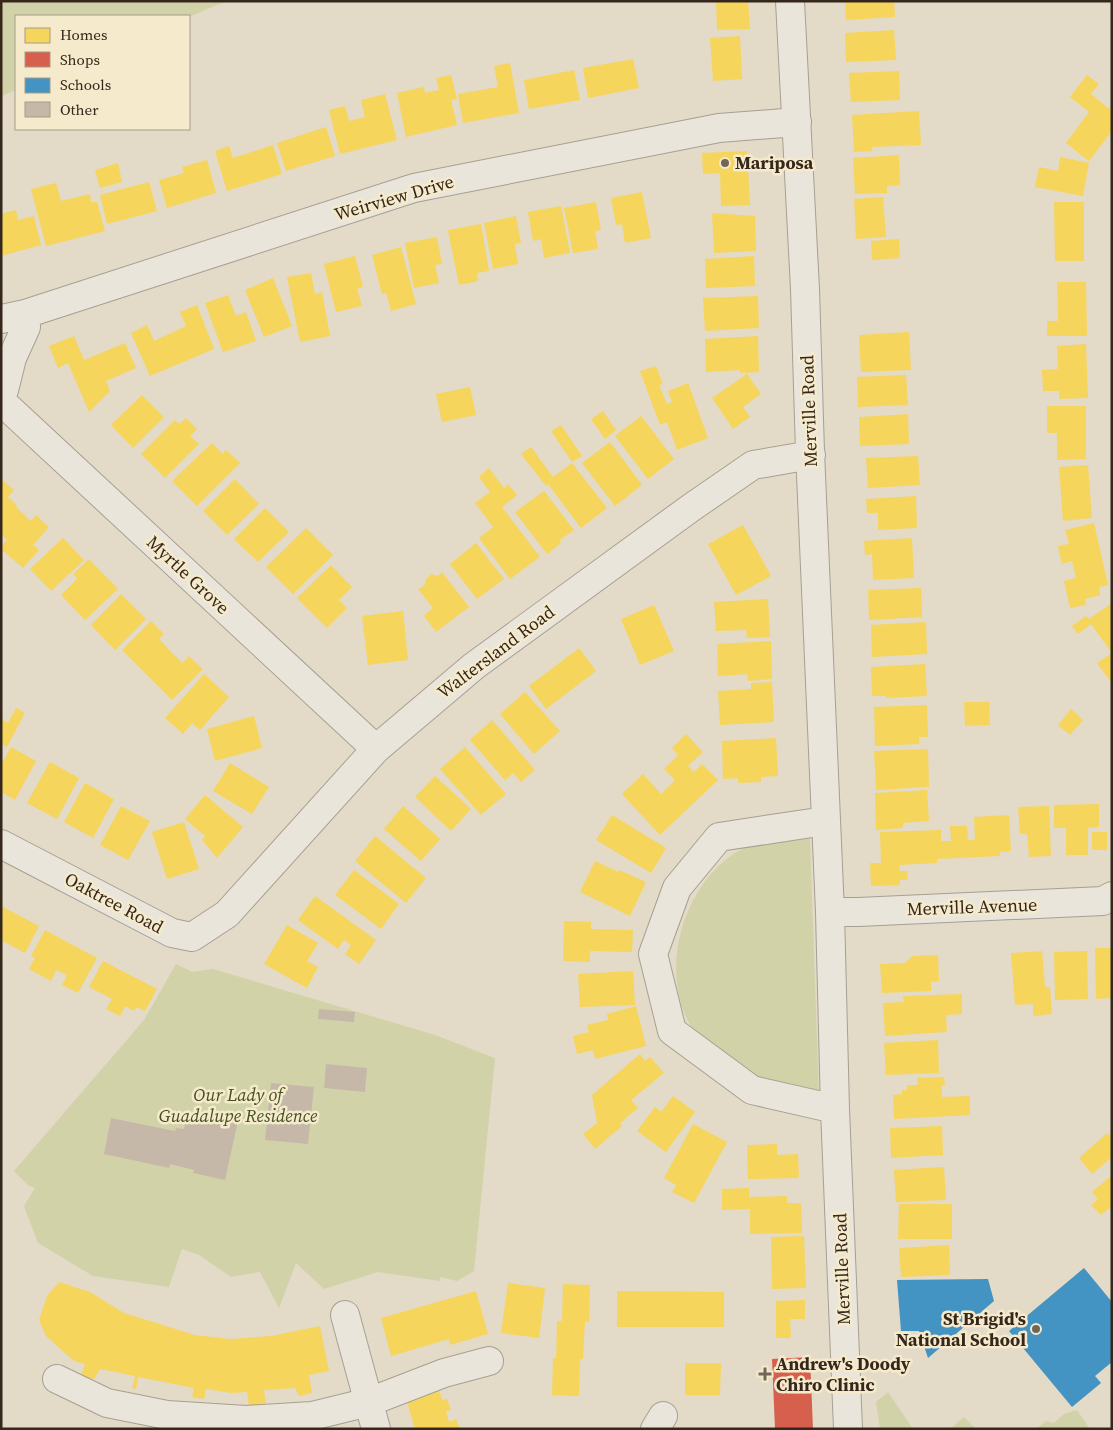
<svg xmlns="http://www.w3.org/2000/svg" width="1113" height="1430" font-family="'Source Serif 4',serif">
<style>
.green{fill:#d2d2a9}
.homes{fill:#f6d55c}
.shops{fill:#d6604d}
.schools{fill:#4393c3}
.building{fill:#c6b8a8}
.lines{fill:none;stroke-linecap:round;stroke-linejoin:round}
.minor-casing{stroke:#a79f92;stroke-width:30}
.minor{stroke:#eae5da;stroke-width:28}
.poi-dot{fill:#726657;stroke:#f5eacc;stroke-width:2}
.labels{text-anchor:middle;stroke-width:5;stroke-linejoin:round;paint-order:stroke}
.poi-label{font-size:18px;font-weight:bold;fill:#35271b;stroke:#f5eacc;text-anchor:start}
.street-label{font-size:18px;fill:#35271b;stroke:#f5eacc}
.park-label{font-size:18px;font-style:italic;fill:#455121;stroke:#f5eacc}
</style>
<rect width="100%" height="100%" fill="#e3dac7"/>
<path class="green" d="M1,1H226L189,17L16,16V90L1,96Z
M802,836L810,839L819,1096C804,1093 789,1089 775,1085C769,1084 762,1083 756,1080C749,1077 701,1040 696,1034C653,975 684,873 750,845C762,839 788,838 802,836Z
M176,964L192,972L213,969L435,1035L495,1058L474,1271L457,1281L440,1277V1281L378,1272L324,1289L296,1263L279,1308L260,1272L231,1277L199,1255L182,1249L169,1287L93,1276L38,1243L24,1206L35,1188L29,1186L14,1171L144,1020Z
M888,1392L913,1429H880L876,1402Z
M1077,1410L1090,1429H1036L1046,1421L1054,1423L1064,1414Z
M964,1417L976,1429H950Z"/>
<path class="homes" d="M716,1H748L750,29L717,30Z
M845,1H894L895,17L846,20Z
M894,30L896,60L846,62L845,33Z
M740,36L742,79L713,81L710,38Z
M633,59L639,88L588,98L583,68Z
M510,63L519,113L463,123L458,94L498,87L494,66Z
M574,70L580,100L529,109L524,80Z
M899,71L900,100L851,102L849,73Z
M451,75L457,99L451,100L457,125L406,137L397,93L424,87L425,93L439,90L436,78Z
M1087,75L1099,84L1091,94L1112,111V131L1089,161L1066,143L1089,112L1070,97Z
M385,94L397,140L340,154L329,110L345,106L349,121L365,117L361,100Z
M919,111L921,145L872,147V151L854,152L852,115Z
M326,127L335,156L286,171L277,143Z
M273,145L282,174L227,191L215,151L229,146L233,158Z
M747,151L750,205L721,206L720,173L703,174L702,153Z
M899,155L900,185L887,186V193L855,194L853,158Z
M1060,157L1089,163L1083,196L1035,187L1039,167L1058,171Z
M207,160L216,193L167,208L159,180L184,173L182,167Z
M118,163L122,182L100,188L95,170Z
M149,182L157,211L107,224L100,195Z
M56,183L61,201L90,194L91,202H97L105,231L46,246L31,189Z
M642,192L651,238L625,243L622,224L616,225L611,198Z
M883,197L886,237L856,239L854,199Z
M596,202L601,230L595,231L598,249L573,253L564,208Z
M1054,202H1084V261H1055Z
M561,206L570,253L544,258L541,239L533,241L528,212Z
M16,210L18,220L34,216L41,245L1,256V214Z
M712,213L755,216L756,251L714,253Z
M516,216L521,243L515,244L518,264L493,269L484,223Z
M481,224L489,271L477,273L478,281L459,285L448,230Z
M437,237L442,264L435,265L439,283L414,288L405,243Z
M899,239L900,258L872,260L871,241Z
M401,247L416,304L391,311L386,293L382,294L372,255Z
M355,256L363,287L357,289L362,306L336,312L324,264Z
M754,256L755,286L706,288L705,259Z
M311,273L315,294L322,292L330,336L300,342L287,277Z
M273,278L292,326L264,337L245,290Z
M1057,282H1086L1087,336H1047V321H1058Z
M228,295L236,316L246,312L256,341L223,352L205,303Z
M758,296L759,328L705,331L703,298Z
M197,305L214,349L150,376L131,333L147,325L154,341L186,326L180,312Z
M909,332L911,370L861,372L859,335Z
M74,336L84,360L125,343L136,368L106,381L110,391L89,412L68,363L58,368L49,346Z
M758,336L759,372L740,373V370L706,372L705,339Z
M1086,344L1088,398L1059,399V391H1043L1042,370L1058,369L1057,346Z
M656,366L663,384L659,385L667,404L672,402L668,391L688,383L708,438L677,450L667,422L660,425L640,371Z
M747,374L761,394L743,407L750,417L733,429L712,398Z
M906,375L908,405L858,407L857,377Z
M470,387L476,415L442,422L436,394Z
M142,395L164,417L133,448L111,425Z
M1047,406H1086V459L1057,460V433H1047Z
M603,411L616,430L605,439L591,419Z
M908,414L909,444L860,446L859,417Z
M641,416L674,459L648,479L615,436Z
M186,418L197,429L190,436L199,444L165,478L141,454L175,420L179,424Z
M561,425L582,456L572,462L551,431Z
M610,442L642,485L615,506L582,463Z
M212,443L223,454L226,450L240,463L197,506L172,481Z
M531,447L553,477L572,463L607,508L581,528L548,484L546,486L521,454Z
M918,456L920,485L868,488L866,458Z
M1088,465L1092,518L1063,521L1059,467Z
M489,468L504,488L508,484L517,495L502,507L540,557L510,579L479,538L493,527L475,503L490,492L479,477Z
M1,479L14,490L8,497L17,505L16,507L31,521L36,515L49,527L33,545L39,550L23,568L1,549V546L7,540L1,534Z
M235,479L259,504L227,535L203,511Z
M544,491L574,530L560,540L561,543L547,554L515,512Z
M916,496L917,528L878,530V513H867L866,499Z
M265,508L289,532L258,562L234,539Z
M1094,523L1108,585L1099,587L1100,595L1085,599L1086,605L1070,608L1064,581L1076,578L1072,561L1062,564L1058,546L1069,544L1065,530Z
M743,525L771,576L736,595L708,544Z
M306,528L333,555L293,594L266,567Z
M63,538L84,560L51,591L30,569Z
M912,538L914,578L873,580L872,554L865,555L864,541Z
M476,543L504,579L477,599L450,564Z
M89,559L118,589L85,620L61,595L77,579L73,574Z
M331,565L352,587L339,600L347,608L327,628L297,598Z
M442,572L469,607L436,632L424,616L433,608L418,589L425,585L426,579L431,574L438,576Z
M921,588L922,617L869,620L868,590Z
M121,594L146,619L115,650L91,625Z
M768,599L770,637L747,638L746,630L716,631L714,602Z
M1112,603V680L1110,681L1097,663L1112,653L1091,624L1078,634L1072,626L1086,616L1089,619Z
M654,605L674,651L640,665L621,619Z
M403,611L408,660L368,665L362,616Z
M151,621L164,634L159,639L182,663L189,656L203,669L172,700L122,650Z
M926,622L927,654L872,657L871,625Z
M771,641L772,679L748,681L747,674L718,676L717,644Z
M579,648L596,671L546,709L529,686Z
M925,664L927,696L886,698V696H872L871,667Z
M204,674L229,697L200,730L192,723L183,734L165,718Z
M772,682L774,722L720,725L718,691L751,689V683Z
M525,692L560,731L534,754L500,714Z
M964,702H989L990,725L965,726Z
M927,705L928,737H919V744L875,746L874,707Z
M16,708L25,713L7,747L1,744V719L8,723Z
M1071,709L1083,720L1070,735L1058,725Z
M254,716L262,748L215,761L207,729Z
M492,720L535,770L521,782L513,773L505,780L470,740Z
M686,734L703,752L688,766L694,772L702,764L718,780L660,835L622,794L643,774L661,794L675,780L664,769L678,755L672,748Z
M776,738L778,776L761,777V782L738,783V778L723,779L722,741Z
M11,747L36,761L15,800L1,792V765Z
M465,747L506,794L481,815L440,769Z
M928,749L929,787L876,790L874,751Z
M50,762L79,778L57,819L27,803Z
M230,763L269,787L252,814L213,791Z
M435,776L471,809L451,831L415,797Z
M85,783L114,799L93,838L64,822Z
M927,790L929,821L903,823V828L876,830L875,793Z
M205,795L243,827L217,858L202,840L205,836L185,819Z
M1099,804V827L1088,828V855H1066V828H1054V805Z
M121,806L150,821L128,860L100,845Z
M403,806L440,839L421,861L384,829Z
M1049,806L1051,856L1029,857L1027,834H1020L1018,807Z
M612,815L666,848L651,873L596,840Z
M1009,815L1011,851L1000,852V856L937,859V863L899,865L900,871H907L908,880H900V885L871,886L870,863H881L880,832L941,830V841H951L950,826H967L968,840H975L974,817Z
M184,822L199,869L167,879L152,832Z
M1092,832H1107V850H1092Z
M375,836L426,878L406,903L355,861Z
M595,861L618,872L619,870L646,882L630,916L580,892Z
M354,870L399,904L381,929L335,895Z
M315,896L376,940L359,964L345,954L351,945L344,940L338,949L298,920Z
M1,906L39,926L25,953L1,940Z
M564,921L591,922V929L633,930L632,952L590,951V962L563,961Z
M287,925L318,943L307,961L318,967L307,988L264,964Z
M45,930L97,958L78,993L62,985L67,975L56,970L51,981L29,969L35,958L31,956Z
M1095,948H1112V998L1096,999Z
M1042,951L1045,987H1050L1052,1014L1033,1016V1004L1015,1005L1011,953Z
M1087,951L1088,999L1055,1000L1054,952Z
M938,955L939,981L931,982V991L882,993L880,964L905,963L913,956Z
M103,961L157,989L145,1011L136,1007L134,1011L125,1006L120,1016L106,1009L112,999L89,987Z
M633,971L635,1005L580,1007L578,974Z
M962,994V1014L946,1015L947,1032L885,1036L883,1003L904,1002L903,996Z
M636,1006L646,1046L595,1059L593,1050L577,1054L573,1036L589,1032L587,1025L608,1020L607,1014Z
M938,1040L939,1073L886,1075L884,1043Z
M640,1054L645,1061L650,1057L664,1073L631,1100L638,1108L620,1123L622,1126L595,1149L583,1134L597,1123L592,1095Z
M944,1077L945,1085L942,1086V1097L970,1096V1115L894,1119L893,1095L902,1094V1090H907V1085H918L917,1078Z
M673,1096L695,1112L666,1152L637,1131L655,1107L661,1112Z
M693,1124L727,1142L694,1203L672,1192L676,1185L664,1178Z
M942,1126L943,1155L891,1158L890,1128Z
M1107,1133L1112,1138V1157L1092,1174L1079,1158Z
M777,1144V1155L798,1154L799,1178L748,1179L747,1145Z
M944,1167L946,1200L896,1202L894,1170Z
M1112,1175V1206L1101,1215L1091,1205L1098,1199L1092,1192Z
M749,1188V1197L787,1196V1203H801L802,1233L750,1234V1209L722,1210V1189Z
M899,1204H952V1239H898Z
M804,1236L806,1288L772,1289L771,1237Z
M949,1245L950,1275L901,1277L899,1248Z
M59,1282L90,1292L124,1313L195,1335L231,1339L271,1336L320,1326L329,1371L309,1375L312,1393L299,1396L295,1388L264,1390L266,1404L249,1406L247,1392L232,1393L206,1389L204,1399L192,1397L194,1388L138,1377L136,1389L132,1388L135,1376L100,1369L94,1379L81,1376L85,1364L74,1361L46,1336L39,1320L47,1296Z
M508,1283L545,1288L539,1338L501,1333Z
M563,1284L590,1285L589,1322H585L583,1359H580L579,1396L552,1395L553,1358H556L557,1321H562Z
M476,1291L488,1334L450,1345L449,1339L391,1356L381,1318Z
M617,1291L724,1292V1327H617Z
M805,1300V1319H790L791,1338H776V1301Z
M685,1363H721L720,1395H685Z
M438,1386L442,1400L447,1399L451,1410L446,1411L449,1422L456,1419L460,1429H415L405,1396Z"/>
<path class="shops" d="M810,1357L813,1429H775L772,1359Z"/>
<path class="schools" d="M1084,1268L1112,1302V1362L1095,1376L1101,1383L1072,1407L1009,1331Z
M988,1279L994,1301L928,1358L919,1331H901L897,1280Z"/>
<path class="building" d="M319,1009L355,1012L354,1022L318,1019Z
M326,1064L367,1068L365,1092L324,1088Z
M271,1083L314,1087L308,1144L265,1140Z
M203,1113L238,1121L225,1180L193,1173L194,1170L170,1164L169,1168L104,1154L111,1118L175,1131L176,1128L184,1129L187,1114L202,1117Z"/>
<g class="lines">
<defs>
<path id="minor" d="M790,1L805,289L810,452L830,912L835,1109L848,1429
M1,319L25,314L414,188L719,128L797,122
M1,395L4,390L12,358L26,327L25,314
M1,401L376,749
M825,821L719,837L677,888L653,954L672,1031L752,1090L835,1109
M1,844L172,933L192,937L227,914L376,749L474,666L692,507L753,465L811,455
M830,912H858L1103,901L1112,896
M345,1315L376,1429
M57,1379L107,1403L167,1415L246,1420L312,1416L369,1402L444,1373L489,1361
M655,1429L663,1416"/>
</defs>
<use href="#minor" class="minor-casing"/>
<use href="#minor" class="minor"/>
</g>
<g class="poi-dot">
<circle cx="725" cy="163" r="5"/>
<circle cx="1036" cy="1329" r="5"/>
<path d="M762.5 1366.5h5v5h5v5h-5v5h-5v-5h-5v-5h5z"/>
</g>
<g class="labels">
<g class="poi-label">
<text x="735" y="169">Mariposa</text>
<text x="1026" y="1325" text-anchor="end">St Brigid's<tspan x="1026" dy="21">National School</tspan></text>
<text x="776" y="1370">Andrew's Doody<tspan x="776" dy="21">Chiro Clinic</tspan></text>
</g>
<g class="street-label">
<text transform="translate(394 198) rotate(-16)" y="6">Weirview Drive</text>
<text transform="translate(809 411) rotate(-92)" y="6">Merville Road</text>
<text transform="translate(188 575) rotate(43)" y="6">Myrtle Grove</text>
<text transform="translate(496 652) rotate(-37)" y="6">Waltersland Road</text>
<text transform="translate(114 903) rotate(28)" y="6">Oaktree Road</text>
<text transform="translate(972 907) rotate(-2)" y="6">Merville Avenue</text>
<text transform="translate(842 1269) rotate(-92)" y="6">Merville Road</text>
</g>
<g class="park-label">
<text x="238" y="1101">Our Lady of<tspan x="238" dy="21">Guadalupe Residence</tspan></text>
</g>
</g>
<rect width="1113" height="1430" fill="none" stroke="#35271b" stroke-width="5"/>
<rect x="15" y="15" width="175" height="115" fill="#f5eacc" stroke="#a89c85"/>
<rect x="25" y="28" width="25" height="15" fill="#f6d55c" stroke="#a89c85"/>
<text x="60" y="40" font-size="15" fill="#35271b">Homes</text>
<rect x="25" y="52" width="25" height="15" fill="#d6604d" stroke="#a89c85"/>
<text x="60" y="65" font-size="15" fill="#35271b">Shops</text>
<rect x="25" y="78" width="25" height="15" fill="#4393c3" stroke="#a89c85"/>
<text x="60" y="90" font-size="15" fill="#35271b">Schools</text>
<rect x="25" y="102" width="25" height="15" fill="#c6b8a8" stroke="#a89c85"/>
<text x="60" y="115" font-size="15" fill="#35271b">Other</text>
</svg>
